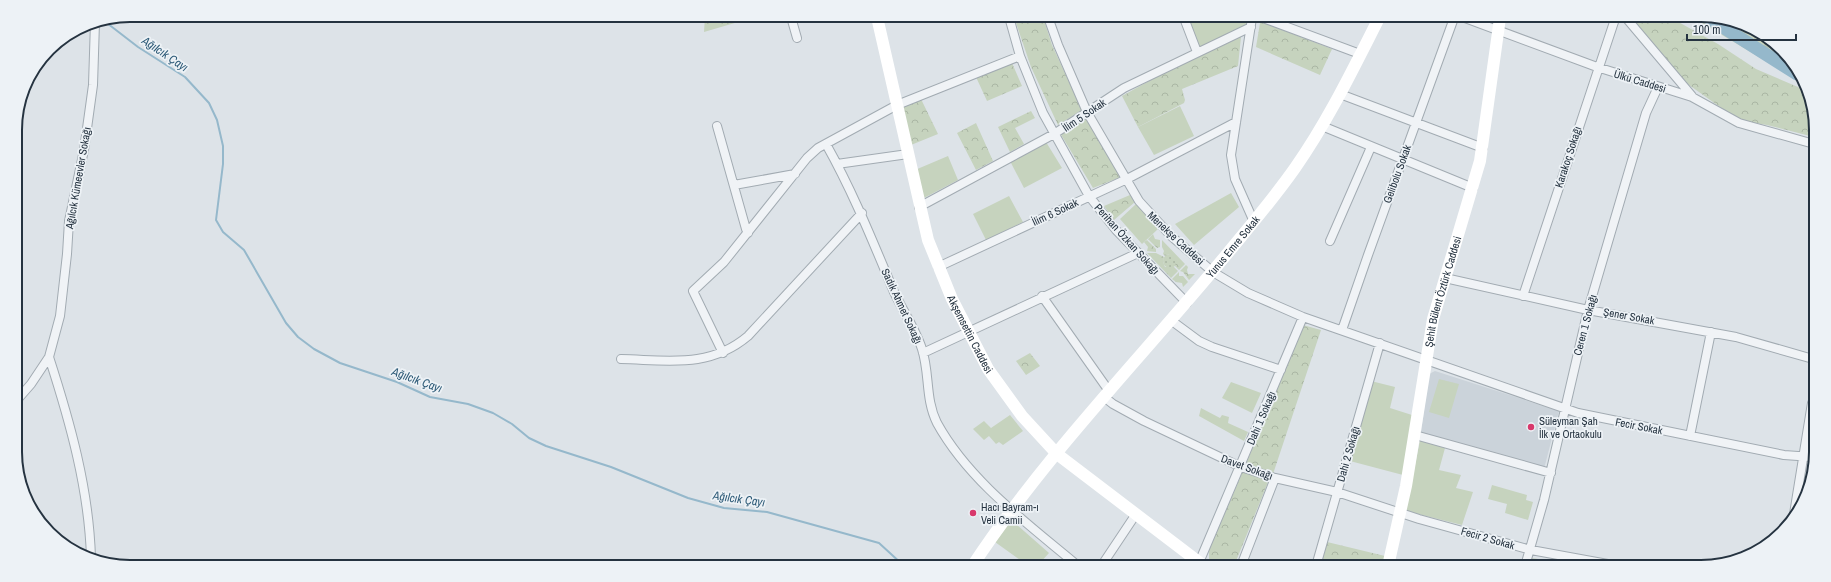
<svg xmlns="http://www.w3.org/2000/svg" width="1831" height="582" font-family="'Archivo Narrow',sans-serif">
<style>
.built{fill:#cbd3da}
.industrial{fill:url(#industrial-grid)}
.grass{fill:url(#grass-dots)}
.forest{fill:url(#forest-crowns)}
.wetland{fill:url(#wetland-marsh)}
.garden{fill:#c6d3be}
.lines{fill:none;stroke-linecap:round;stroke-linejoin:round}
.stream{stroke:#95b8cb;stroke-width:2}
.river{stroke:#95b8cb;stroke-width:13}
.street-casing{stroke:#a2abb2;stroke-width:10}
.street{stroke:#f0f3f6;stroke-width:8}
.secondary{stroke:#fff;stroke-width:12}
.poi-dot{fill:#d8386b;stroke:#edf2f6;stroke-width:1.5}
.labels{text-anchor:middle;stroke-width:3.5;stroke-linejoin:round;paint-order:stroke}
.street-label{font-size:11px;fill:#253340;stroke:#edf2f6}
.poi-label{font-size:11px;fill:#253340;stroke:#edf2f6;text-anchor:start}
.water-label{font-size:12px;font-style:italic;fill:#2d5a77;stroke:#edf2f6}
.rim{fill:none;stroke:#253340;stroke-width:2}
</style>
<defs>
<pattern id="industrial-grid" width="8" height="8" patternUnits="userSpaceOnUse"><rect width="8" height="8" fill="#cbd3da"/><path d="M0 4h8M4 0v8" fill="none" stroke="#aeb6bc"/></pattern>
<pattern id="grass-dots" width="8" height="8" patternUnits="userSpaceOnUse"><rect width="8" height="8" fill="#c6d3be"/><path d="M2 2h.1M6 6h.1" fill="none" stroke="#aab6a4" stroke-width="1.8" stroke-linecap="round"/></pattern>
<pattern id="forest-crowns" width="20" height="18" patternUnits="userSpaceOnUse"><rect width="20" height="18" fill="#c6d3be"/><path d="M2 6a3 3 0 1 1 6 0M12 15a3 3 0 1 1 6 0" fill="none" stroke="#aab6a4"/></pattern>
<pattern id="wetland-marsh" width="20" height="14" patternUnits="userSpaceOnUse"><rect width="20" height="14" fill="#c6d3be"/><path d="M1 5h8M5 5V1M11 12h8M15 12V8" fill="none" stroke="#aab6a4"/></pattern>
</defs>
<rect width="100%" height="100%" fill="#dde3e8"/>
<path class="built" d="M1435,371L1559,411L1544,469L1421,433L1429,374Z"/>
<path class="industrial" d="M1724,19H1731L1787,54L1790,58Z"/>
<path class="grass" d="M1163 261a7 7 0 1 1 14 0a7 7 0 1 1-14 0Z"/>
<path class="forest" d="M705,16L744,17L745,20L704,32Z
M1014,17H1043L1052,45L1082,110L1058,125L1031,67Z
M1631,19H1673L1718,44L1756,69L1805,90L1814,107V137L1767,125L1743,121L1727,112L1682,80Z
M1260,23H1264L1332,49L1320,75L1256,47Z
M1241,37L1238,66L1182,89L1185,100L1184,103L1138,127L1122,96L1169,70Z
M1012,63L1022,86L987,101L976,77Z
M921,99L938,134L911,145L902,106Z
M1031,111L1035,118L1015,128L1024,144L1010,152L998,127Z
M1086,117L1121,177L1093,188L1060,133Z
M976,123L993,161L976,170L957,133Z
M1130,195L1135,202L1114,220L1104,206Z
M1153,234L1155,239L1160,240V247L1157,248L1148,239Z
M1147,240L1156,249V252L1147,251L1148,247L1144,242Z
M1162,240L1185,264L1179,270L1175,266L1176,261L1175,257L1169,254L1165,256L1163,254L1164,251L1162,247Z
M1147,253H1156L1164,257L1163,262L1165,267H1174L1178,271L1171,278Z
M1186,265L1188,267L1187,270L1188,274H1195L1189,280L1183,272L1180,271Z
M1179,272V276H1183L1188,282L1183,287L1182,283L1176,282L1172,279Z
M1303,325L1321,330L1273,474L1246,464Z
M1030,353L1040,366L1026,375L1016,361Z
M1810,460H1812V482L1800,509Z
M1243,471L1269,480L1234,566H1218L1209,560V550Z
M1323,541L1385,556L1382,566H1316Z"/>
<path class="wetland" d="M1695,19H1730L1789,56L1801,82Z"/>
<path class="garden" d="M1186,18H1192L1193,20L1199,18H1247L1246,25L1198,48Z
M1180,106L1194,136L1154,155L1138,127Z
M1046,142L1062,168L1024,188L1010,161Z
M948,156L958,180L922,199L915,170Z
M1231,193L1239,207L1194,245L1175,224Z
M1009,196L1023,222L986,240L973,214Z
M1136,204L1158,229L1142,244L1120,219Z
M1439,379L1459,384L1449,418L1429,412Z
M1371,381L1395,387L1390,408L1412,415L1403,475L1350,461Z
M1231,382L1261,393L1252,413L1222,398Z
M1201,408L1220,418L1222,415L1229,417L1228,423L1248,432L1244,441L1199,416Z
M1010,415L1023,431L1003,445L999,442L996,444L989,436L984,440L973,429L984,421L991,428Z
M1420,440L1445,448L1439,470L1461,475L1456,488L1473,492L1462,525L1406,511Z
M1492,485L1527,495L1526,500L1533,502L1528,520L1505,513L1507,504L1488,499Z
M1016,524L1049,553L1038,565H1016L1020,560L995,542L1008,525Z
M1531,558L1560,562V566H1529Z"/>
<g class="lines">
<path class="stream" d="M103,20L138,47L185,77L209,103L217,120L223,146V164L216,220L223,232L244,250L286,323L298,337L314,349L340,363L397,382L430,397L468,404L493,413L512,424L529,438L546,446L611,467L688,498L724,508L767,512L879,543L903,565"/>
<path class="river" d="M1710,19L1797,74"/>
<defs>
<path id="street" d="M791,17L797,38
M1009,17L1020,56L1043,113L1089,196L1116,230L1187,303
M1048,17L1058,45L1087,112L1139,201L1171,236L1213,272L1248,293L1303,317L1578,413L1784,455L1812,457
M1184,18L1197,52
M1252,18L1231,155L1235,179L1254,222
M1263,18L1360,54
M1465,18L1597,67L1692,97L1739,123L1814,144
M1627,19L1692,96
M1340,94L1483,148
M717,126L746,229L748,233
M1322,126L1473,188
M826,144C853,192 873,242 894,292C903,311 916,330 922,349C930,374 925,399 937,423C969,481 1027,523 1077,565
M837,164L908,154
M734,185L795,174
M919,207L1054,134L1124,88L1251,27
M1330,241L1371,147
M938,267L1127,179L1236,122
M1445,278L1588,310L1736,337L1813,359
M1042,296L1109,391
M1523,296L1615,19
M1172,321L1199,341L1212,347L1281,370
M1342,330L1368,255L1454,18
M723,353L693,291L724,262L807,158L818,148L897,105L1020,56
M923,353L1138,253
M49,357C70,422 89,489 91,558
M621,359C667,360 709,369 748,336L862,213
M1104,397L1113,404L1144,421L1241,467L1275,478L1337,492L1419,519L1531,550L1624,567
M17,400L31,384L49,357L60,316L67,254L69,221L84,150L93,85L95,22
M1415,435L1551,473
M1690,436L1711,332
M1793,520L1812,403
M1102,565L1136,514
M1198,565L1303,317
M1241,566L1275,478
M1316,566L1380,343
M1525,566L1544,500L1588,310L1646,113L1658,87"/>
</defs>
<use href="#street" class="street-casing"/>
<use href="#street" class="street"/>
<g class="secondary">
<path id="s1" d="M877,17L928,240L952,299L988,369L1022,416L1057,454L1204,566"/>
<path id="s2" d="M973,565C1047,453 1142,357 1227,254C1250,226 1274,198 1295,168C1328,121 1353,69 1379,18"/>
<path id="s3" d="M1388,566L1406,486L1433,319L1480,161L1500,18"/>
</g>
</g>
<g class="poi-dot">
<circle cx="1531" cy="427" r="4"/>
<circle cx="973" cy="513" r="4"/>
</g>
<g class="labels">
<g class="street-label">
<text transform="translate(1640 81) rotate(17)" y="4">Ülkü Caddesi</text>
<text transform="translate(1084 115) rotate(-34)" y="4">İlim 5 Sokak</text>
<text transform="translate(1568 157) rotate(-72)" y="4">Karakoç Sokağı</text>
<text transform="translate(1397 174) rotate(-70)" y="4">Gelibolu Sokak</text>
<text transform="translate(78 178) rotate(-80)" y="4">Ağılcık Kümeevler Sokağı</text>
<text transform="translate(1055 212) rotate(-25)" y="4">İlim 6 Sokak</text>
<text transform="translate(1176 238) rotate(43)" y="4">Menekşe Caddesi</text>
<text transform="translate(1127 239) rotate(48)" y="4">Perihan Özkan Sokağı</text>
<text dy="4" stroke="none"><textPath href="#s2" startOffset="411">Yunus Emre Sokak</textPath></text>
<text dy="4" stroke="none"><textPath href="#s3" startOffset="280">Şehit Bülent Öztürk Caddesi</textPath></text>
<text transform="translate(902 306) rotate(65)" y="4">Sadık Ahmet Sokağı</text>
<text transform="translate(1629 316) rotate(10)" y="4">Şener Sokak</text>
<text transform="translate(1585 325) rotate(-75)" y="4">Ceren 1 Sokağı</text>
<text dy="4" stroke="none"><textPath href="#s1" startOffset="332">Akşemsettin Caddesi</textPath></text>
<text transform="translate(1261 418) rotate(-67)" y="4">Dahi 1 Sokağı</text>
<text transform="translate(1639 426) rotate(11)" y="4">Fecir Sokak</text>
<text transform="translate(1348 454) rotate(-74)" y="4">Dahi 2 Sokağı</text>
<text transform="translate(1247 467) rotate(20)" y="4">Davet Sokağı</text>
<text transform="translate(1488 538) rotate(16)" y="4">Fecir 2 Sokak</text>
</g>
<g class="poi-label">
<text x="1539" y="425">Süleyman Şah<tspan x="1539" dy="13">İlk ve Ortaokulu</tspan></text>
<text x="981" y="511">Hacı Bayram-ı<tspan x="981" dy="13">Veli Camii</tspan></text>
</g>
<g class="water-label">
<text transform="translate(165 54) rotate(34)" y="4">Ağılcık Çayı</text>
<text transform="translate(417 380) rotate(20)" y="4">Ağılcık Çayı</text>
<text transform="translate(739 499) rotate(8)" y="4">Ağılcık Çayı</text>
</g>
</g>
<path d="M0 0H1831V582H0ZM130 22H1701A108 108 0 0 1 1809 130V452A108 108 0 0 1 1701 560H130A108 108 0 0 1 22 452V130A108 108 0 0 1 130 22Z" fill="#edf2f6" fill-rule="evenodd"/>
<path class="rim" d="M130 22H1701A108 108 0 0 1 1809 130V452A108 108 0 0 1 1701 560H130A108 108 0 0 1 22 452V130A108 108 0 0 1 130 22Z"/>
<path d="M1687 34v6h109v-6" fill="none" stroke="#253340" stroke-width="2"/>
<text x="1693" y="34" font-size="12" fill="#253340" stroke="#edf2f6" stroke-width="3" paint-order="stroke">100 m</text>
</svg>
